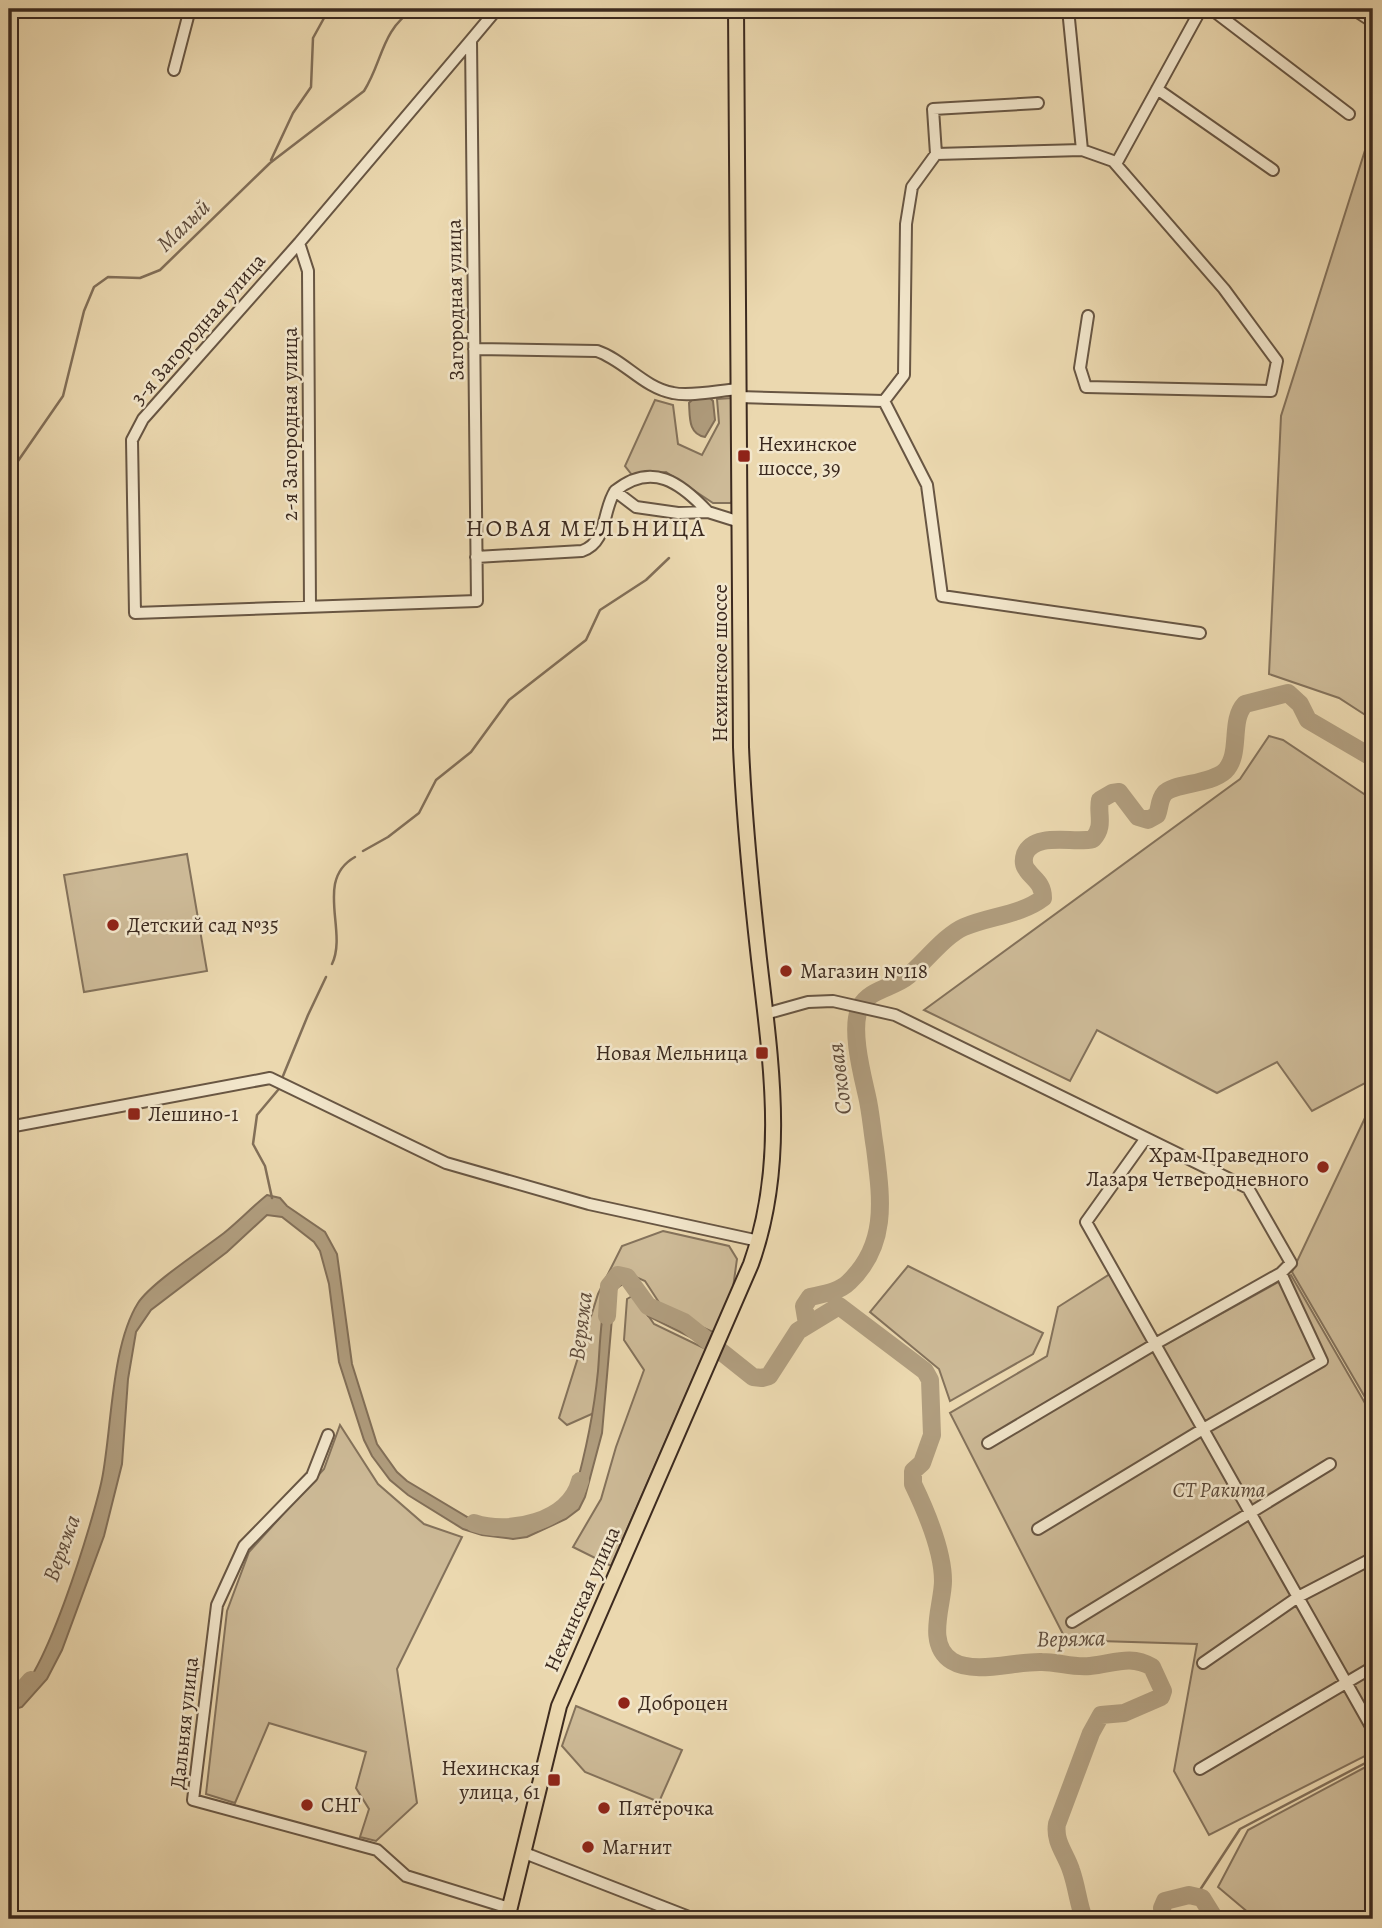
<svg xmlns="http://www.w3.org/2000/svg" width="1382" height="1928" font-family="Alegreya,serif">
<style>
.green{fill:#cdba97;stroke:#84725b;stroke-width:2}
.water{fill:#b09d7e;stroke:#826f58;stroke-width:2}
.lines{fill:none;stroke-linecap:round;stroke-linejoin:round}
.stream{stroke:#826f58;stroke-width:2.5}
.river{stroke:#b09d7e;stroke-width:18}
.minor-casing{stroke:#685643;stroke-width:14}
.major-casing{stroke:#3c2a1f;stroke-width:18}
.minor{stroke:#f2e6cb;stroke-width:10}
.major{stroke:#ebd8af;stroke-width:14}
.poi-dot{fill:#8f2418;stroke:#f2e6cb;stroke-width:2.5}
.labels{text-anchor:middle;stroke-width:5;stroke-linejoin:round;paint-order:stroke}
.street-label{font-size:21px;fill:#3c2a1f;stroke:#f2e6cb}
.poi-label{font-size:21px;fill:#3c2a1f;stroke:#f2e6cb;text-anchor:start}
.park-label{font-size:21px;font-style:italic;fill:#594737;stroke:#f2e6cb}
.water-label{font-size:23px;font-style:italic;fill:#5f4c3c;stroke:#f2e6cb}
.quarter-label{font-size:24px;letter-spacing:2px;fill:#3c2a1f;stroke:#f2e6cb}
</style>
<rect width="100%" height="100%" fill="#ebd8af"/>
<filter id="stains"><feTurbulence type="fractalNoise" baseFrequency=".00286" numOctaves="4"/><feColorMatrix values="0 0 0 0 .2 0 0 0 0 .09 0 0 0 0 .02 0 0 0 .5 -.17"/></filter>
<radialGradient id="worn" r=".72"><stop offset=".6" stop-color="#630" stop-opacity="0"/><stop offset="1" stop-color="#630" stop-opacity=".3"/></radialGradient>
<path class="green" d="M1373,125V720L1339,698L1269,674L1281,416Z
M732,398L734,496L731,503H713L666,472L632,475L625,466L655,400L673,405L678,444L702,455L719,423L717,399Z
M1269,736L1283,740L1373,800V1079L1312,1111L1277,1062L1217,1093L1097,1030L1070,1081L924,1010L1240,779Z
M187,854L207,971L84,992L64,875Z
M1373,1101V1411L1292,1272Z
M663,1231L729,1246L737,1259L732,1295L715,1333L664,1310L645,1281L627,1273L610,1293L594,1413L567,1425L559,1418L598,1294L622,1246Z
M908,1266L1043,1333L1033,1354L950,1401L939,1369L870,1312Z
M1110,1274L1154,1351L1291,1275L1373,1417V1752L1209,1835L1174,1771L1197,1644L1066,1640L950,1413L1047,1356L1058,1307Z
M634,1295L654,1324L706,1349L611,1566L573,1547L601,1499L616,1447L644,1370L624,1340L627,1299Z
M340,1425L378,1484L424,1524L462,1537L397,1669L417,1803L376,1841L360,1837L369,1809L356,1788L366,1752L269,1723L235,1803L206,1794L227,1611L249,1552L324,1469Z
M576,1706L682,1750L659,1802L585,1772L562,1746Z
M1373,1763V1919H1256L1218,1887L1248,1830Z"/>
<path class="water" d="M708,396L713,401L715,420L705,437C688,434 690,417 689,403L695,397Z
M267,1195L280,1198L287,1206L325,1232L337,1254L352,1364L377,1444L397,1472L407,1481L474,1521L500,1528L523,1525L551,1515L568,1505L574,1494C585,1455 594,1412 598,1371C600,1347 600,1313 609,1290C612,1281 622,1277 631,1280L648,1306L705,1334L700,1342L648,1316L628,1286L623,1284L617,1288L614,1295L602,1433L585,1497L579,1509L566,1519L527,1537L513,1539L482,1535L463,1529L408,1495L390,1480L372,1456L364,1440L339,1362L329,1284L320,1251L314,1242L282,1217L267,1215L227,1252L151,1310L136,1332L128,1379L122,1464L104,1536L62,1650L47,1679L22,1707L9,1711V1699C42,1693 95,1514 102,1479C112,1428 111,1346 138,1303C151,1283 202,1250 224,1233C239,1221 252,1207 267,1195Z"/>
<g class="lines">
<path class="stream" d="M271,160L293,113L311,87L313,38L329,9
M9,470L18,461L63,396L84,311L94,287L108,277L140,278L160,270L270,163L364,91C383,61 381,30 414,9
M363,851L388,837L419,813L436,780L471,752L509,700L586,640L600,610L646,580L669,558
M332,964C348,931 314,880 355,857
M283,1076L308,1015L326,977
M272,1198L265,1166L253,1144L257,1115L278,1090
M1196,1896L1240,1829L1373,1759"/>
<path class="river" d="M607,1316L609,1286L618,1275L627,1277L648,1306L684,1322L753,1377L762,1378L769,1376L798,1331L839,1306L925,1371L930,1380L932,1435L922,1463L913,1471V1484C926,1511 943,1550 943,1581C943,1605 925,1644 952,1661C975,1675 1015,1661 1042,1662C1058,1662 1074,1668 1090,1666C1113,1664 1130,1654 1152,1667L1163,1691L1161,1697L1124,1713L1101,1715L1091,1733L1057,1824C1054,1842 1066,1854 1071,1870C1077,1887 1078,1903 1084,1919
M807,1324L804,1306L810,1297C823,1294 839,1292 849,1282C889,1244 881,1197 875,1148C872,1131 871,1113 867,1096C862,1074 850,1028 860,1007C869,989 894,988 908,976C924,963 945,935 964,927C989,916 1021,915 1043,898C1043,883 1034,880 1027,870C1023,865 1023,860 1025,854C1035,831 1075,844 1093,839C1105,826 1097,814 1100,800L1112,793L1119,792L1138,817L1148,820L1157,815C1160,808 1159,800 1164,794C1172,783 1210,785 1225,771C1242,754 1229,721 1245,704L1288,693L1300,704L1308,720L1373,758
M474,1523C509,1535 569,1522 580,1481
M9,1698L17,1696L31,1680
M1163,1919L1162,1908L1165,1901L1189,1895L1202,1898L1215,1919"/>
<defs>
<path id="minor" d="M1068,9L1082,150
M1205,9L1215,12L1349,114
M1353,9L1373,22
M471,40L299,243L143,419L132,440L135,613L477,601L471,40L497,9
M174,70L190,9
M1157,89L1273,170
M1038,103L933,109L936,154L912,187L906,224L904,375L884,401L927,485L942,596L1200,633
M936,154L1082,150L1113,161L1224,289L1277,361L1271,391L1086,387L1080,368L1088,316
M1116,164L1201,9
M299,243L308,271L310,607
M474,349L597,351C624,360 644,388 673,393C691,397 721,390 739,389
M739,397L884,401
M615,491C652,461 681,483 708,512
M476,557L582,551C608,542 602,511 615,491L636,507L678,513L708,512L740,522
M765,1014L808,1002L833,1001L895,1015L1248,1188L1291,1263L1281,1273L1155,1344L988,1443
M9,1127L270,1078L446,1163L589,1204L759,1241
M1146,1138L1086,1222L1373,1730
M328,1435L312,1476L244,1546L217,1605L193,1800L377,1850L406,1876L509,1908
M1038,1529L1203,1429L1322,1361L1281,1273
M1072,1622L1330,1464
M1203,1663L1298,1597L1373,1558
M1200,1769L1373,1667
M522,1852L694,1919"/>
<path id="major" d="M507,1919L559,1706L751,1264C787,1163 771,1063 759,959C751,888 744,818 741,747L736,9"/>
</defs>
<use href="#minor" class="minor-casing"/>
<use href="#major" class="major-casing"/>
<use href="#minor" class="minor"/>
<use href="#major" class="major"/>
</g>
<g class="poi-dot">
<rect x="737" y="449" width="14" height="14" rx="3.5"/>
<circle cx="113" cy="925" r="7"/>
<circle cx="786" cy="971" r="7"/>
<rect x="755" y="1046" width="14" height="14" rx="3.5"/>
<rect x="127" y="1107" width="14" height="14" rx="3.5"/>
<circle cx="1323" cy="1167" r="7"/>
<circle cx="624" cy="1703" r="7"/>
<rect x="547" y="1773" width="14" height="14" rx="3.5"/>
<circle cx="307" cy="1805" r="7"/>
<circle cx="604" cy="1808" r="7"/>
<circle cx="588" cy="1847" r="7"/>
</g>
<g class="labels">
<g class="street-label">
<text transform="translate(455 300) rotate(-91)" y="7">Загородная улица</text>
<text transform="translate(198 329) rotate(-49)" y="7">3-я Загородная улица</text>
<text transform="translate(290 424) rotate(-90)" y="7">2-я Загородная улица</text>
<text transform="translate(720 663) rotate(-90)" y="7">Нехинское шоссе</text>
<text transform="translate(582 1599) rotate(-66)" y="7">Нехинская улица</text>
<text transform="translate(184 1723) rotate(-84)" y="7">Дальняя улица</text>
</g>
<g class="poi-label">
<text x="758" y="451">Нехинское<tspan x="758" dy="24">шоссе, 39</tspan></text>
<text x="127" y="932">Детский сад №35</text>
<text x="800" y="978">Магазин №118</text>
<text x="748" y="1060" text-anchor="end">Новая Мельница</text>
<text x="148" y="1121">Лешино-1</text>
<text x="1309" y="1162" text-anchor="end">Храм Праведного<tspan x="1309" dy="24">Лазаря Четверодневного</tspan></text>
<text x="638" y="1710">Доброцен</text>
<text x="540" y="1775" text-anchor="end">Нехинская<tspan x="540" dy="24">улица, 61</tspan></text>
<text x="321" y="1812">СНГ</text>
<text x="618" y="1815">Пятёрочка</text>
<text x="602" y="1854">Магнит</text>
</g>
<g class="park-label">
<text x="1219" y="1497">СТ Ракита</text>
</g>
<g class="water-label">
<text transform="translate(183 225) rotate(-44)" y="8">Малый</text>
<text transform="translate(839 1079) rotate(-97)" y="8">Соковая</text>
<text transform="translate(580 1326) rotate(-83)" y="8">Веряжа</text>
<text transform="translate(61 1548) rotate(-70)" y="8">Веряжа</text>
<text transform="translate(1071 1638) rotate(-1)" y="8">Веряжа</text>
</g>
<g class="quarter-label">
<text x="586" y="536">НОВАЯ МЕЛЬНИЦА</text>
</g>
</g>
<rect width="1382" height="1928" fill="none" stroke="#ebd8af" stroke-width="35"/>
<rect x="10" y="10" width="1361" height="1907" fill="none" stroke="#3c2a1f" stroke-width="3.5"/>
<rect x="18" y="18" width="1347" height="1893" fill="none" stroke="#3c2a1f" stroke-width="2"/>
<rect width="100%" height="100%" filter="url(#stains)"/>
<rect width="100%" height="100%" fill="url(#worn)"/>
</svg>
